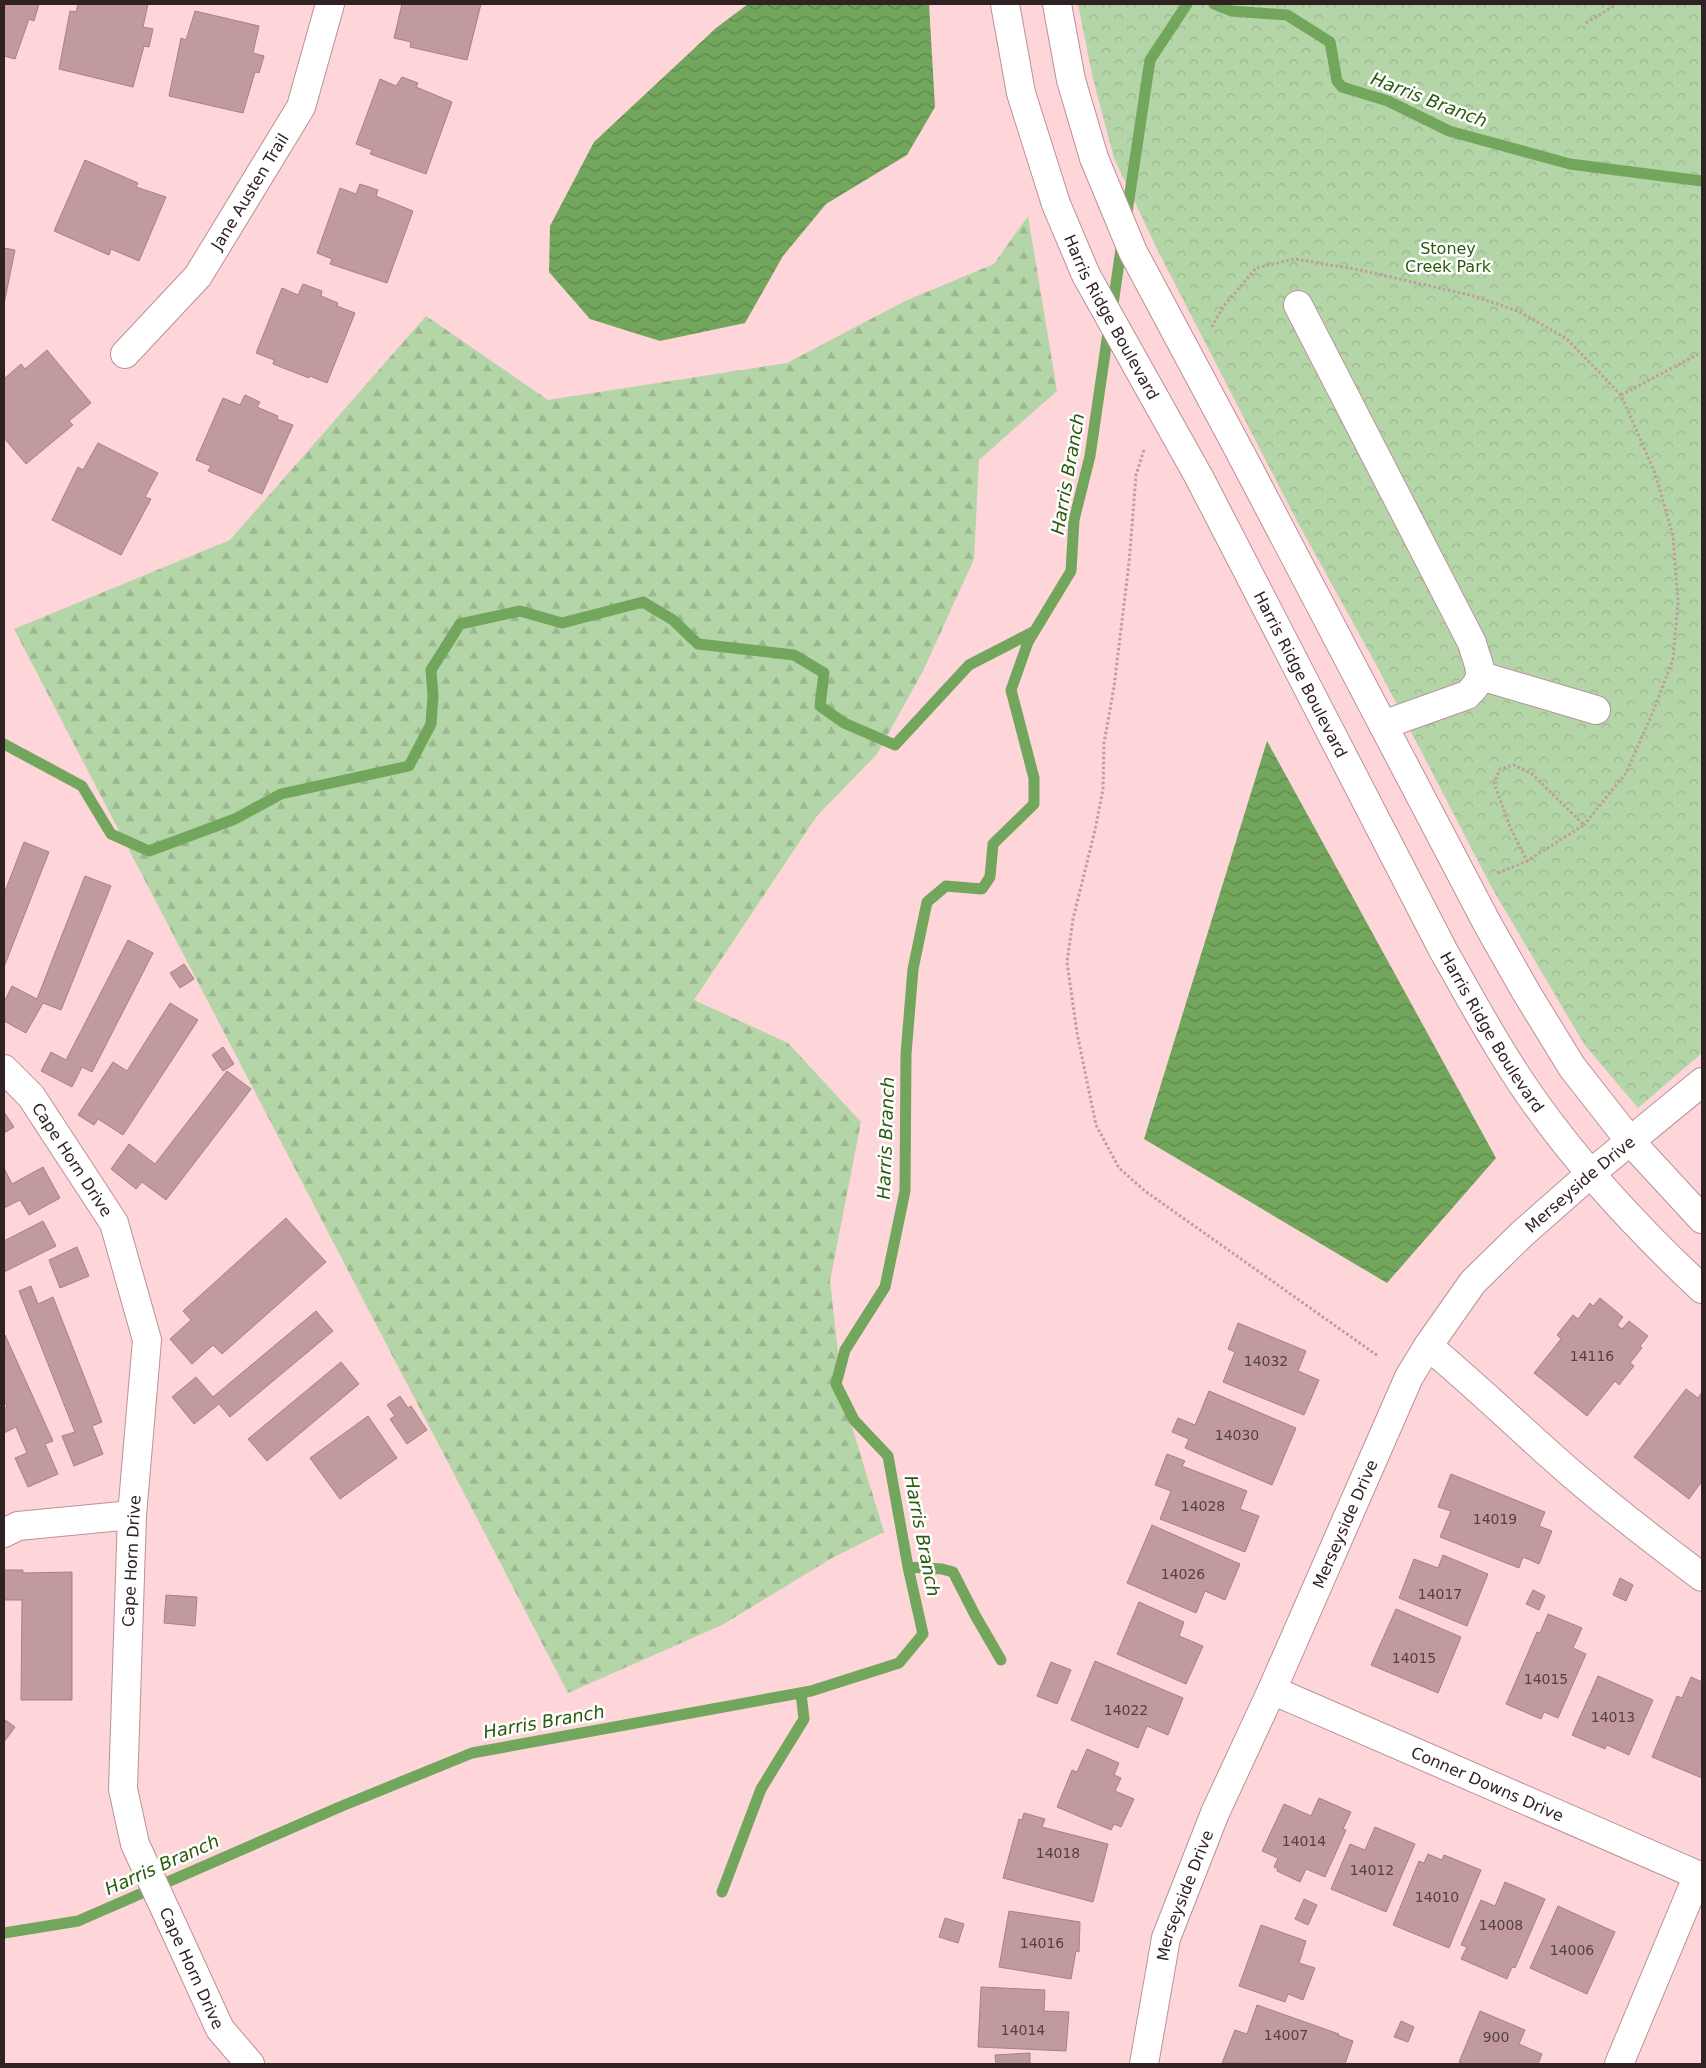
<svg xmlns="http://www.w3.org/2000/svg" width="1706" height="2068" font-family="'DejaVu Sans',sans-serif">
<style>
.forest{fill:url(#forest-firs)}
.park{fill:url(#park-crowns)}
.water{fill:url(#water-waves)}
.lines{fill:none;stroke-linecap:round;stroke-linejoin:round}
.stream{stroke:#73a65d;stroke-width:11}
.building{fill:#c19a9e;stroke:#a68185}
.minor-casing{stroke:#b99297;stroke-width:30}
.path{stroke:#be9da0;stroke-width:3;stroke-dasharray:2.5 2.5;stroke-linecap:butt}
.minor{stroke:#fff;stroke-width:28}
.minor-bridge-casing{stroke:#b99297;stroke-width:30;stroke-linecap:butt}
.minor-bridge{stroke:#fff;stroke-width:28}
.labels{text-anchor:middle;stroke-width:5;stroke-linejoin:round;paint-order:stroke}
.number-label{font-size:14px;fill:#543f42}
.street-label{font-size:16px;fill:#302123;stroke:#fff}
.park-label{font-size:16px;fill:#29590b;stroke:#fff}
.water-label{font-size:18px;font-style:italic;fill:#2a5a0c;stroke:#fff}
</style>
<defs>
<pattern id="forest-firs" width="22" height="20" patternUnits="userSpaceOnUse" patternTransform="scale(1.25)"><rect width="22" height="20" fill="#b4d5a7"/><path d="M5 1l3.5 6h-7zM16 11l3.5 6h-7z" fill="#9bb78f"/></pattern>
<pattern id="park-crowns" width="20" height="18" patternUnits="userSpaceOnUse" patternTransform="scale(1.25)"><rect width="20" height="18" fill="#b4d5a7"/><path d="M2 6a3 3 0 1 1 6 0M12 15a3 3 0 1 1 6 0" fill="none" stroke="#9bb78f"/></pattern>
<pattern id="water-waves" width="16" height="10" patternUnits="userSpaceOnUse" patternTransform="scale(1.25)"><rect width="16" height="10" fill="#73a65d"/><path d="M0 5q4-4 8 0t8 0" fill="none" stroke="#5f874c"/></pattern>
</defs>
<rect width="100%" height="100%" fill="#fed5d9"/>
<path class="forest" d="M1028,216L1057,391L979,460L974,559L923,671L877,754L816,817L694,1000L788,1043L861,1122L830,1281L843,1397L884,1532L832,1558L722,1625L568,1693L14,629L230,540L426,316L548,400L787,363L905,301L994,264Z"/>
<path class="park" d="M1078,4H1702V1053L1638,1108L1584,1044L1492,888L1378,668L1298,523L1157,249L1114,158L1093,79Z"/>
<path class="water" d="M748,4H929L935,107L907,155L826,204L783,256L745,323L660,341L590,319L549,272L550,226L594,142L716,28Z
M1267,741L1496,1158L1387,1283L1144,1139Z"/>
<g class="lines">
<path class="stream" d="M1214,4L1231,11L1287,15L1330,42L1337,81L1342,87L1388,101L1449,131L1570,164L1702,181
M1126,219L1150,60L1187,4
M1112,311L1122,242
M4,744L82,786L111,834L149,851L235,819L281,794L409,766L431,724L433,696L431,670L460,624L520,611L562,623L643,602L673,620L698,644L794,655L824,673L820,706L844,723L895,745L969,665L1033,632
M908,1567L942,1569L953,1572L975,1615L1001,1660
M722,1892L761,1789L804,1719L801,1693
M4,1933L78,1921L342,1806L472,1753L811,1691L899,1663L923,1634L908,1567L888,1456L854,1420L836,1384L845,1350L885,1287L905,1191L906,1054L913,969L927,902L946,886L982,889L990,877L993,844L1034,804V778L1011,690L1028,642L1071,571L1074,520L1090,456L1109,326"/>
</g>
<path class="building" d="M4,4H39L34,21L29,19L15,59L4,56Z
M78,4H148L143,27L153,29L149,47L144,46L133,87L59,69L70,11L76,12Z
M402,4H481L467,60L410,47L411,42L394,38Z
M195,11L259,26L253,53L264,56L259,73L255,72L243,113L169,96L181,38L186,40Z
M402,77L418,83L416,87L452,102L426,174L370,154L372,150L356,144L380,79L396,86Z
M85,160L138,183L136,187L166,197L139,261L111,249L109,255L54,231Z
M360,184L378,190L376,196L413,211L387,283L330,264L332,259L317,253L340,188L356,194Z
M4,248L15,250L4,304Z
M303,284L322,291L321,296L338,303L337,306L355,313L327,383L310,376L309,378L273,364L274,360L256,353L282,288L298,295Z
M47,350L91,403L69,421L73,425L26,464L4,438V379L21,364L25,369Z
M245,395L260,402L257,407L278,416L277,419L293,425L262,494L208,471L211,466L196,460L223,398L240,405Z
M98,443L158,473L145,497L151,499L121,555L52,520L78,467L83,470Z
M24,842L49,852L4,967V894Z
M85,876L111,886L61,1010L43,1003L26,1033L4,1021V1002L12,986L37,999Z
M128,940L153,953L92,1072L82,1067L72,1087L41,1071L51,1052L66,1060Z
M184,964L194,979L180,988L170,973Z
M170,1003L198,1020L123,1135L98,1119L94,1125L78,1115L113,1062L127,1071Z
M223,1047L234,1064L223,1071L212,1055Z
M227,1071L251,1089L166,1200L142,1182L136,1189L111,1169L129,1144L155,1164Z
M4,1112L14,1127L4,1133Z
M43,1167L60,1198L29,1215L20,1200L4,1208V1168L12,1184Z
M286,1218L326,1262L222,1354L213,1345L192,1364L170,1339L191,1320L183,1311Z
M43,1221L56,1246L4,1272V1241Z
M77,1247L89,1276L60,1288L49,1260Z
M31,1286L38,1304L53,1297L102,1422L92,1426L103,1454L74,1466L62,1436L75,1432L19,1291Z
M1600,1298L1623,1317L1617,1325L1622,1329L1629,1321L1648,1336L1640,1346L1642,1348L1630,1363L1634,1366L1619,1385L1615,1381L1587,1416L1534,1373L1561,1339L1557,1335L1573,1315L1578,1319L1590,1303L1593,1306Z
M316,1311L333,1331L230,1417L219,1404L194,1424L172,1397L196,1377L213,1397Z
M1238,1323L1306,1351L1298,1371L1319,1380L1304,1415L1223,1382L1235,1352L1228,1349Z
M5,1335L53,1441L45,1444L58,1474L28,1487L15,1458L27,1453L16,1427L4,1433V1409L7,1407L4,1400Z
M341,1362L359,1384L267,1461L248,1439Z
M1686,1389L1698,1398L1702,1392V1481L1689,1499L1634,1457Z
M1209,1391L1296,1428L1272,1485L1185,1448L1189,1439L1172,1432L1178,1418L1195,1425Z
M400,1396L408,1408L411,1406L427,1430L407,1444L390,1419L395,1416L387,1405Z
M368,1416L397,1458L340,1499L310,1458Z
M1167,1454L1185,1461L1182,1466L1247,1491L1240,1509L1259,1516L1245,1552L1160,1519L1171,1491L1155,1485Z
M1451,1474L1545,1512L1539,1526L1552,1531L1539,1564L1523,1557L1519,1568L1440,1537L1451,1511L1438,1507Z
M1152,1525L1240,1564L1225,1600L1205,1591L1196,1613L1127,1583Z
M1443,1555L1488,1574L1467,1626L1399,1598L1414,1559L1438,1568Z
M4,1570H23V1573L72,1572V1700H21L22,1600H4Z
M1620,1578L1633,1585L1626,1601L1613,1595Z
M1533,1590L1545,1596L1539,1610L1526,1604Z
M166,1595L197,1597L195,1626L164,1623Z
M1139,1602L1184,1622L1179,1636L1203,1646L1186,1684L1117,1654Z
M1396,1609L1461,1637L1438,1693L1371,1665Z
M1548,1614L1582,1628L1573,1648L1586,1654L1558,1718L1544,1712L1541,1719L1506,1704L1537,1632L1540,1633Z
M1095,1661L1183,1698L1168,1735L1147,1726L1138,1748L1071,1720Z
M1051,1662L1071,1670L1057,1704L1037,1696Z
M1598,1676L1653,1700L1629,1755L1607,1745L1605,1749L1572,1735Z
M1691,1677L1702,1682V1778L1652,1757L1677,1696L1682,1698Z
M4,1719L15,1727L4,1742Z
M1087,1749L1119,1763L1114,1775L1121,1778L1115,1791L1134,1799L1121,1827L1114,1824L1111,1830L1057,1807L1072,1770L1077,1772Z
M1319,1798L1351,1812L1343,1829L1346,1830L1325,1877L1306,1869L1300,1882L1277,1871L1278,1869L1274,1867L1278,1858L1262,1851L1284,1804L1311,1816Z
M1024,1813L1045,1819L1042,1827L1108,1844L1093,1902L1003,1878L1019,1819L1022,1820Z
M1375,1827L1415,1844L1386,1912L1331,1889L1350,1844L1365,1850Z
M1428,1854L1442,1860L1444,1855L1481,1870L1449,1948L1393,1925L1419,1861L1424,1863Z
M1505,1882L1545,1899L1515,1968L1512,1967L1507,1979L1461,1959L1467,1947L1461,1945L1481,1900L1495,1906Z
M1304,1899L1317,1905L1308,1925L1295,1919Z
M1558,1906L1615,1932L1587,1994L1530,1968Z
M1009,1911L1080,1922L1079,1952L1076,1951L1071,1979L999,1967Z
M945,1918L964,1924L958,1943L939,1937Z
M1261,1925L1306,1941L1299,1963L1315,1968L1303,2000L1288,1994L1285,2002L1239,1986Z
M981,1987L1045,1990L1044,2011L1069,2012L1066,2051L978,2047Z
M1257,2005L1339,2034L1337,2035L1353,2041L1345,2064L1222,2063L1235,2030L1247,2034Z
M1480,2011L1525,2030L1519,2044L1542,2054L1538,2064H1465L1459,2062Z
M1401,2021L1414,2027L1408,2042L1394,2037Z
M1030,2053V2064H996L995,2055Z"/>
<g class="lines">
<defs>
<g id="minor">
<path d="M1005,4L1021,93L1056,204"/>
<path d="M1057,4L1071,80L1094,158"/>
<path d="M1298,305L1472,643C1479,668 1488,676 1467,695L1383,725"/>
<path id="s1" d="M125,354L198,276L301,107L330,4"/>
<path d="M1241,454L1488,925L1526,992L1572,1067L1630,1141L1702,1219"/>
<path id="s2" d="M1199,477L1443,950C1471,999 1498,1050 1531,1097C1580,1167 1639,1230 1702,1289"/>
<path d="M1481,676L1596,710"/>
<path id="s3" d="M4,1069L31,1096L114,1223L147,1340L132,1515L123,1789L135,1844L183,1948L220,2029L250,2064"/>
<path d="M1428,1346C1478,1387 1524,1433 1573,1475C1615,1511 1658,1544 1702,1577"/>
<path d="M4,1533L18,1526L132,1515"/>
<path id="s4" d="M1272,1690L1702,1877"/>
<path id="s5" d="M1144,2064L1166,1938L1215,1813L1272,1690L1409,1377L1428,1346L1473,1282L1522,1234L1590,1174L1702,1082"/>
<path d="M1619,2064L1698,1875"/>
</g>
</defs>
<use href="#minor" class="minor-casing"/>
<path class="path" d="M1586,23L1617,4
M1212,327L1223,307L1256,268L1295,259L1360,270L1470,295L1518,311L1567,339L1621,395L1655,473L1673,536L1678,603L1673,659L1653,712L1626,773L1584,825
M1621,395L1702,352
M1144,450L1136,475L1129,563L1114,687L1104,743L1103,789L1095,830L1073,919L1067,962L1077,1033L1096,1125L1119,1168L1145,1191L1378,1356
M1498,873L1527,861L1510,827L1494,783L1500,769L1514,765L1532,774L1584,825L1527,861"/>
<use href="#minor" class="minor"/>
<defs>
<g id="minor-bridge">
<path d="M1094,158L1133,252L1241,454"/>
<path id="s6" d="M1056,204L1086,275L1199,477"/>
</g>
</defs>
<use href="#minor-bridge" class="minor-bridge-casing"/>
<use href="#minor-bridge" class="minor-bridge"/>
</g>
<g class="labels">
<g class="number-label">
<text x="1592" y="1361">14116</text>
<text x="1266" y="1366">14032</text>
<text x="1237" y="1440">14030</text>
<text x="1203" y="1511">14028</text>
<text x="1495" y="1524">14019</text>
<text x="1183" y="1579">14026</text>
<text x="1440" y="1599">14017</text>
<text x="1414" y="1663">14015</text>
<text x="1546" y="1684">14015</text>
<text x="1126" y="1715">14022</text>
<text x="1613" y="1722">14013</text>
<text x="1304" y="1846">14014</text>
<text x="1058" y="1858">14018</text>
<text x="1372" y="1875">14012</text>
<text x="1437" y="1902">14010</text>
<text x="1501" y="1930">14008</text>
<text x="1042" y="1948">14016</text>
<text x="1572" y="1955">14006</text>
<text x="1023" y="2035">14014</text>
<text x="1286" y="2040">14007</text>
<text x="1496" y="2042">900</text>
</g>
<g class="street-label">
<text dy="6" stroke="none"><textPath href="#s1" startOffset="206">Jane Austen Trail</textPath></text>
<text dy="6" stroke="none"><textPath href="#s6" startOffset="126">Harris Ridge Boulevard</textPath></text>
<text dy="6" stroke="none"><textPath href="#s2" startOffset="222">Harris Ridge Boulevard</textPath></text>
<text dy="6" stroke="none"><textPath href="#s2" startOffset="628">Harris Ridge Boulevard</textPath></text>
<text dy="6" stroke="none"><textPath href="#s3" startOffset="114">Cape Horn Drive</textPath></text>
<text dy="6" stroke="none"><textPath href="#s5" startOffset="999">Merseyside Drive</textPath></text>
<text dy="6" stroke="none"><textPath href="#s5" startOffset="579">Merseyside Drive</textPath></text>
<text transform="translate(131 1561) rotate(-87)" y="6">Cape Horn Drive</text>
<text dy="6" stroke="none"><textPath href="#s4" startOffset="235">Conner Downs Drive</textPath></text>
<text dy="6" stroke="none"><textPath href="#s5" startOffset="174">Merseyside Drive</textPath></text>
<text dy="6" stroke="none"><textPath href="#s3" startOffset="954">Cape Horn Drive</textPath></text>
</g>
<g class="park-label">
<text x="1448" y="254">Stoney<tspan x="1448" dy="18">Creek Park</tspan></text>
</g>
<g class="water-label">
<text transform="translate(1429 100) rotate(21)" y="6">Harris Branch</text>
<text transform="translate(1068 474) rotate(-80)" y="6">Harris Branch</text>
<text transform="translate(886 1138) rotate(-88)" y="6">Harris Branch</text>
<text transform="translate(922 1536) rotate(79)" y="6">Harris Branch</text>
<text transform="translate(544 1722) rotate(-10)" y="6">Harris Branch</text>
<text transform="translate(162 1865) rotate(-24)" y="6">Harris Branch</text>
</g>
</g>
<rect width="1706" height="2068" fill="none" stroke="#302123" stroke-width="10"/>
</svg>
